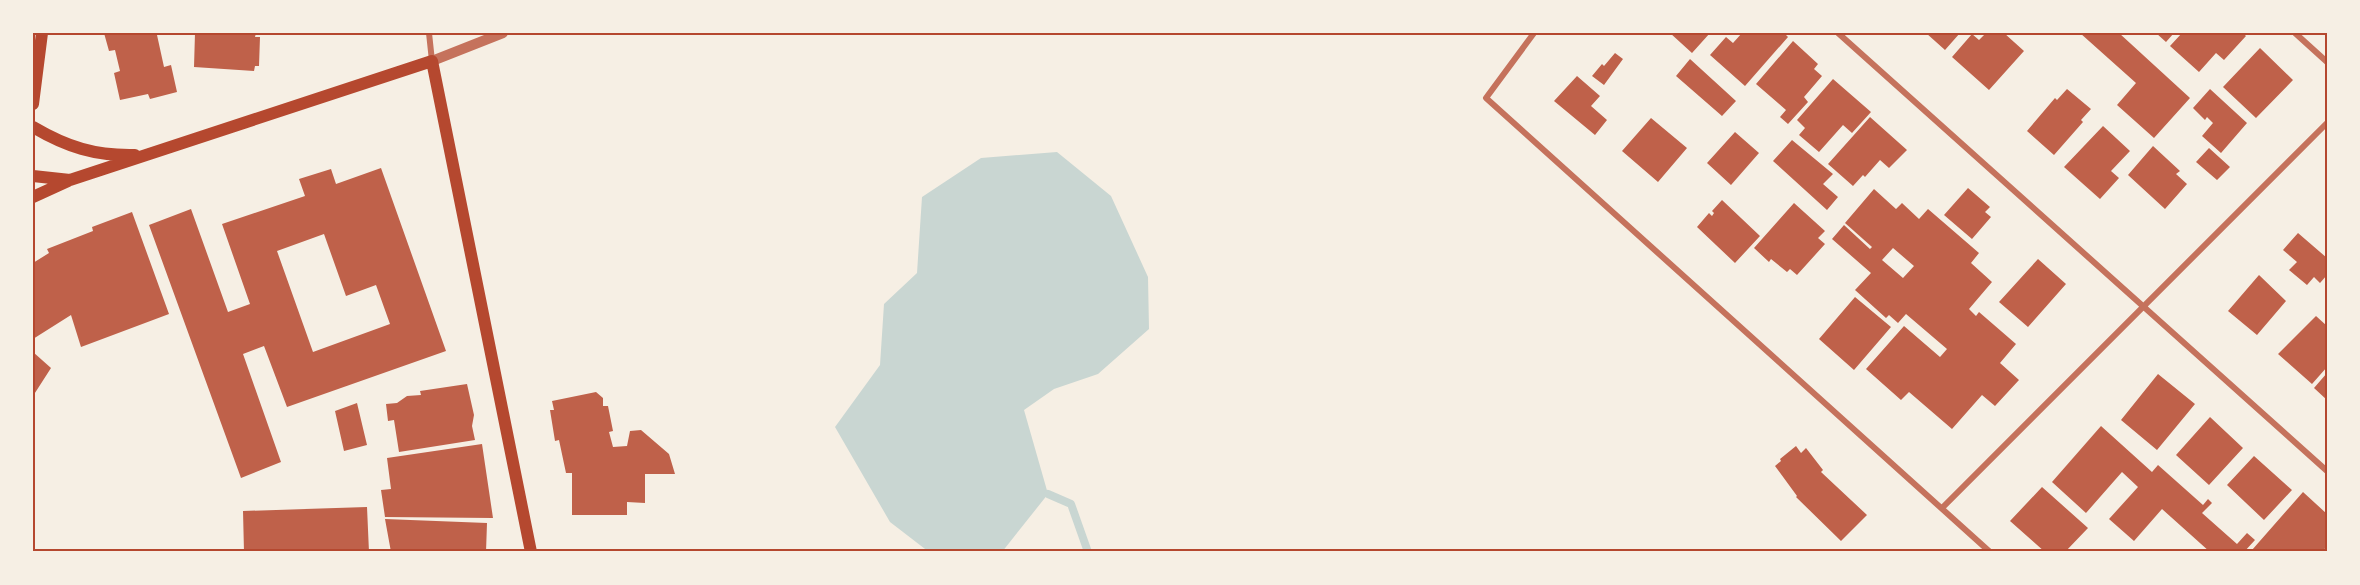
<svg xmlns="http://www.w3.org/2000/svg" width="2360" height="585" font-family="Figtree,sans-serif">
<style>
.water{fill:#c9d6d2}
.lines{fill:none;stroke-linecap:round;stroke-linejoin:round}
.stream{stroke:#c9d6d2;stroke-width:8}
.building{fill:#bf614a;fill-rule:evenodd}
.minor{stroke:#c5725c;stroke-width:6}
.tertiary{stroke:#c5725c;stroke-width:10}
.secondary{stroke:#b5482f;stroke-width:12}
.neatline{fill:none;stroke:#b5482f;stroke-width:2}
</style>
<rect width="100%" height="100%" fill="#f6efe4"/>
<path class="water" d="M1057,152L1111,196L1148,277L1149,329L1098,374L1054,389L1024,410L1048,494L1002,552H929L890,522L835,427L880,365L884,304L917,273L922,197L981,158Z"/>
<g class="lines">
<path class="stream" d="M1048,494L1071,504L1088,552"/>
</g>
<path class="building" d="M104,33H162L157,35L164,67L171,65L177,92L150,99L148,94L120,100L114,73L120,71L115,50L109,51Z
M195,33H256L255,37H260L259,66H255L254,71L194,67Z
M1670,33H1710L1692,53Z
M1742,33H1784L1788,37L1745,86L1710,55L1726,37L1733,43Z
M1926,33H1960L1945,50Z
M1986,33H2004L2024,51L1989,90L1952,57L1972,34L1979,40Z
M2080,33H2119L2190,98L2154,138L2117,105L2136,83Z
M2156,33H2174L2166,42Z
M2182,33H2243L2246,36L2224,60L2216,53L2199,72L2170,46Z
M1793,41L1818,64L1814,69L1822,76L1804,97L1808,102L1788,124L1780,117L1786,110L1756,84Z
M2260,48L2293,80L2256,118L2223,87Z
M1615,53L1623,59L1604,85L1592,76L1602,64L1604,66Z
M1690,59L1736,101L1722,116L1676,76Z
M1577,76L1600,96L1591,106L1607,120L1595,135L1554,101Z
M1833,79L1871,112L1852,133L1843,125L1819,152L1799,135L1805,128L1797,120Z
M2067,89L2091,109L2081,120L2083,122L2054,155L2027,131L2055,98L2057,100Z
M2210,89L2247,123L2221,153L2202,136L2213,123L2207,117L2205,120L2193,108Z
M1870,117L1907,150L1889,168L1880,160L1865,177L1863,175L1853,186L1828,164Z
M1651,118L1687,148L1658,182L1622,151Z
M2103,126L2130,151L2111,171L2119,178L2100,199L2064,167Z
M1735,132L1759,153L1731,185L1707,163Z
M1792,140L1833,174L1823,184L1838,197L1827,210L1773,161Z
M2153,146L2180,171L2176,174L2187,184L2165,209L2128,175Z
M2209,148L2230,167L2217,180L2196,162Z
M381,168L446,351L287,407L264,346L243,354L281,462L241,478L149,225L191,209L228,312L250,304L222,224L305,196L299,179L331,169L336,184ZM324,234L346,296L376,285L390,324L313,352L277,251Z
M1968,188L1990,207L1985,212L1991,217L1972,239L1944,215Z
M1874,189L1896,209L1902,203L1919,219L1928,209L1979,253L1971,263L1992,282L1969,309L1976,316L1979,312L2016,344L2000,363L2019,380L1995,406L1982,395L1952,429L1909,392L1901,400L1866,369L1904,326L1940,357L1947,349L1906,314L1898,323L1889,315L1886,318L1855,290L1871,273L1832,239L1844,225L1870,249L1872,247L1845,223ZM1893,248L1914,266L1903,278L1882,260Z
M1722,200L1760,236L1735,263L1697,227L1709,213L1712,216L1714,213L1712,211Z
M1794,203L1825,231L1818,238L1825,244L1797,275L1790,269L1787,272L1771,259L1769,262L1754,248Z
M132,212L169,314L81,347L71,315L33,339V263L49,253L47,249L93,231L92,227Z
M2298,233L2327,258V275L2320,283L2314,277L2307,285L2289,270L2297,262L2283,250Z
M2038,259L2066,284L2028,327L1999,302Z
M2259,275L2286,301L2257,335L2228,311Z
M1855,297L1891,327L1854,370L1819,339Z
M2316,316L2327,326V367L2312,384L2278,354Z
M33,352L51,368L33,396Z
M2327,373V400L2314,388Z
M2158,374L2195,404L2157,450L2121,420Z
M467,384L474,415L472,426L475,440L399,452L394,420L388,421L386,404L397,403L407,396L421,395L420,391Z
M596,392L603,398V406H608L613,431L609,432L613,447L627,446L630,431L641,430L669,454L675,474H645V503L627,502V515H572V473H566L559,440L555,441L550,410H554L552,401Z
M357,403L367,445L344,451L335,411Z
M2210,417L2243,448L2209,485L2176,455Z
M2101,426L2152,472L2158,465L2203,505L2208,499L2212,503L2202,513L2237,544L2247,533L2255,540L2244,552H2210L2162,509L2134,541L2109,519L2138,487L2122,472L2086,513L2052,482Z
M482,444L493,518L385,517L381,490L391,489L387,458Z
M1796,446L1801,453L1806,448L1823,470L1821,472L1867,515L1841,541L1796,497L1797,496L1775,466L1781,461L1780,459Z
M2254,456L2292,490L2264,520L2227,485Z
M2042,487L2088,528L2065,552H2045L2010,521Z
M2303,492L2327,514V546L2322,552H2255L2252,550Z
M367,507L369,552H244L243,511Z
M385,519L487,523L486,552H426V550L423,552H391Z"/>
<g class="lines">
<path class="minor" d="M429,33L432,61
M1534,33L1486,98L1990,552
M1838,33L2327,471
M2295,33L2327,62
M1942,508L2327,123"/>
<path class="tertiary" d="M432,61L503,33"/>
<path class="secondary" d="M33,104L42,33
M33,127C67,147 95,156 135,155
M33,176L70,180L432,61L531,552
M33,197L68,181"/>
</g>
<rect width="2360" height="585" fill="none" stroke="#f6efe4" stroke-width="69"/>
<rect x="34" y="34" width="2292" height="516" class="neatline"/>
</svg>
